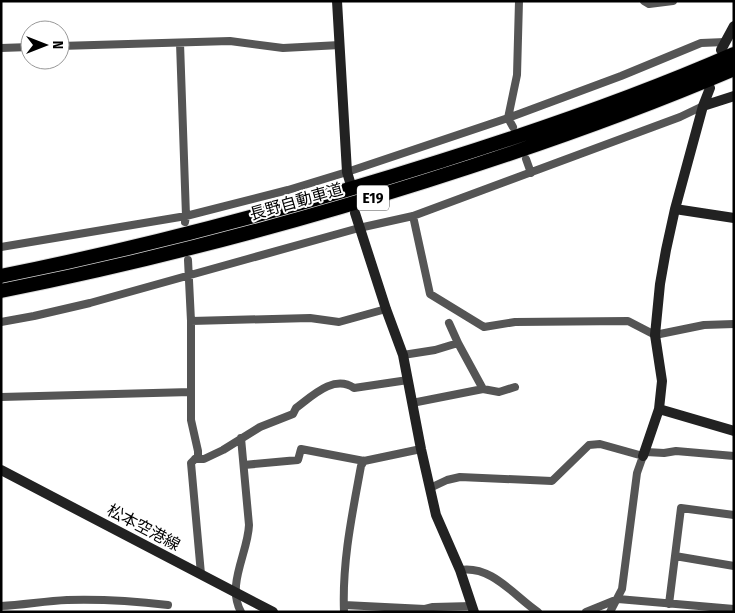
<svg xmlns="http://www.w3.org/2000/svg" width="735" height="613" font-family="'Fira Sans Condensed','Noto Sans JP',sans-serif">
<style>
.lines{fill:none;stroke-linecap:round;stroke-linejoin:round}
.highway-casing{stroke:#dbdbdb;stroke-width:16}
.street{stroke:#555;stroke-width:8}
.secondary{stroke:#222;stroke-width:10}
.highway{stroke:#000;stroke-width:14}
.labels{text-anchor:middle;stroke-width:4;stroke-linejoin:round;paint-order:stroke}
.shield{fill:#fff;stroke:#4c4c4c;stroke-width:1}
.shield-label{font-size:15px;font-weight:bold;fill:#000}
.street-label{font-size:16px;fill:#000;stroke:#fff}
</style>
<rect width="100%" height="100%" fill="#fff"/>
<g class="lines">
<defs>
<path id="highway" d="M1,276C150,246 296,207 441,161C540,130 638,96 734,54
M1,291C145,262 287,225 426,181C531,148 633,112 734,69"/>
</defs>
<use href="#highway" class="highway-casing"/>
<path class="street" d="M644,1L649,4L673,1
M180,43L186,216L185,222
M60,46L230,41L283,48L340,45
M1,48L30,47
M513,127L508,118L517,75L519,1
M526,159L531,173
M413,216L430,294L484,327L515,322L628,321L655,335L704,325L734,324
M1,247L186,216L288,190L347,172L508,118L621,76L701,43L725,42
M188,260L191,321V420L198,451V456L191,463L201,574
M191,321L310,318L339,322L386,309
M1,322L34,316L90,303L359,228L413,216L680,117L703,106
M449,323L458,343L483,389L499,392L515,387
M403,355L435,350L458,343
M1,397L191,392
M412,403L483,389
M646,452L664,453L676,451L734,456
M195,459H204L223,450L260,427L293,414L296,408C312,396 334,374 354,388L408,380
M244,465L298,460L301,449L364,461L421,449
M430,488L447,480L460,477L552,481L589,445L600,444L643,456L637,473L622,589L610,612
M675,556L734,566
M460,570C492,565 514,596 538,612
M669,604L681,508L734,515
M344,605L425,609L433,607L472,606
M1,606C23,605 45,601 67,600C101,599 134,601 168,605
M241,612C226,585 248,553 249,525L241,438
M344,612C342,562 352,515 361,466L364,461
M586,612L618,599L734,609"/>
<path class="secondary" d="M337,1L347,172L350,182
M721,50L734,26
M703,106L734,96
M675,209L734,218
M355,213L386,309L403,355L421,449L436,515L460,570L474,612
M659,409L734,431
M643,456L659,409L662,381L655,335L660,284L666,250L675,209L703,106L710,88
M1,470L273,612"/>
<use href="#highway" class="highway"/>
</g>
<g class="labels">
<rect class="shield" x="357" y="185.5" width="32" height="25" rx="4"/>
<g class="shield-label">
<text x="373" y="203">E19</text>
</g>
<g class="street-label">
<text transform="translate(296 201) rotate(-16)" y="6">長野自動車道</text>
<text transform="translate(144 527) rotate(28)" y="6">松本空港線</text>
</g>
</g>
<rect width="735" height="613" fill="none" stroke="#000000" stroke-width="5"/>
<g transform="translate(45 45) rotate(90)"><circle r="24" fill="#ffffff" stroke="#999999"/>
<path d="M0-4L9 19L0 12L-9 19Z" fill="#000000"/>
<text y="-8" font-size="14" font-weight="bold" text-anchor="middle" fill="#000000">N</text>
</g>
</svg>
